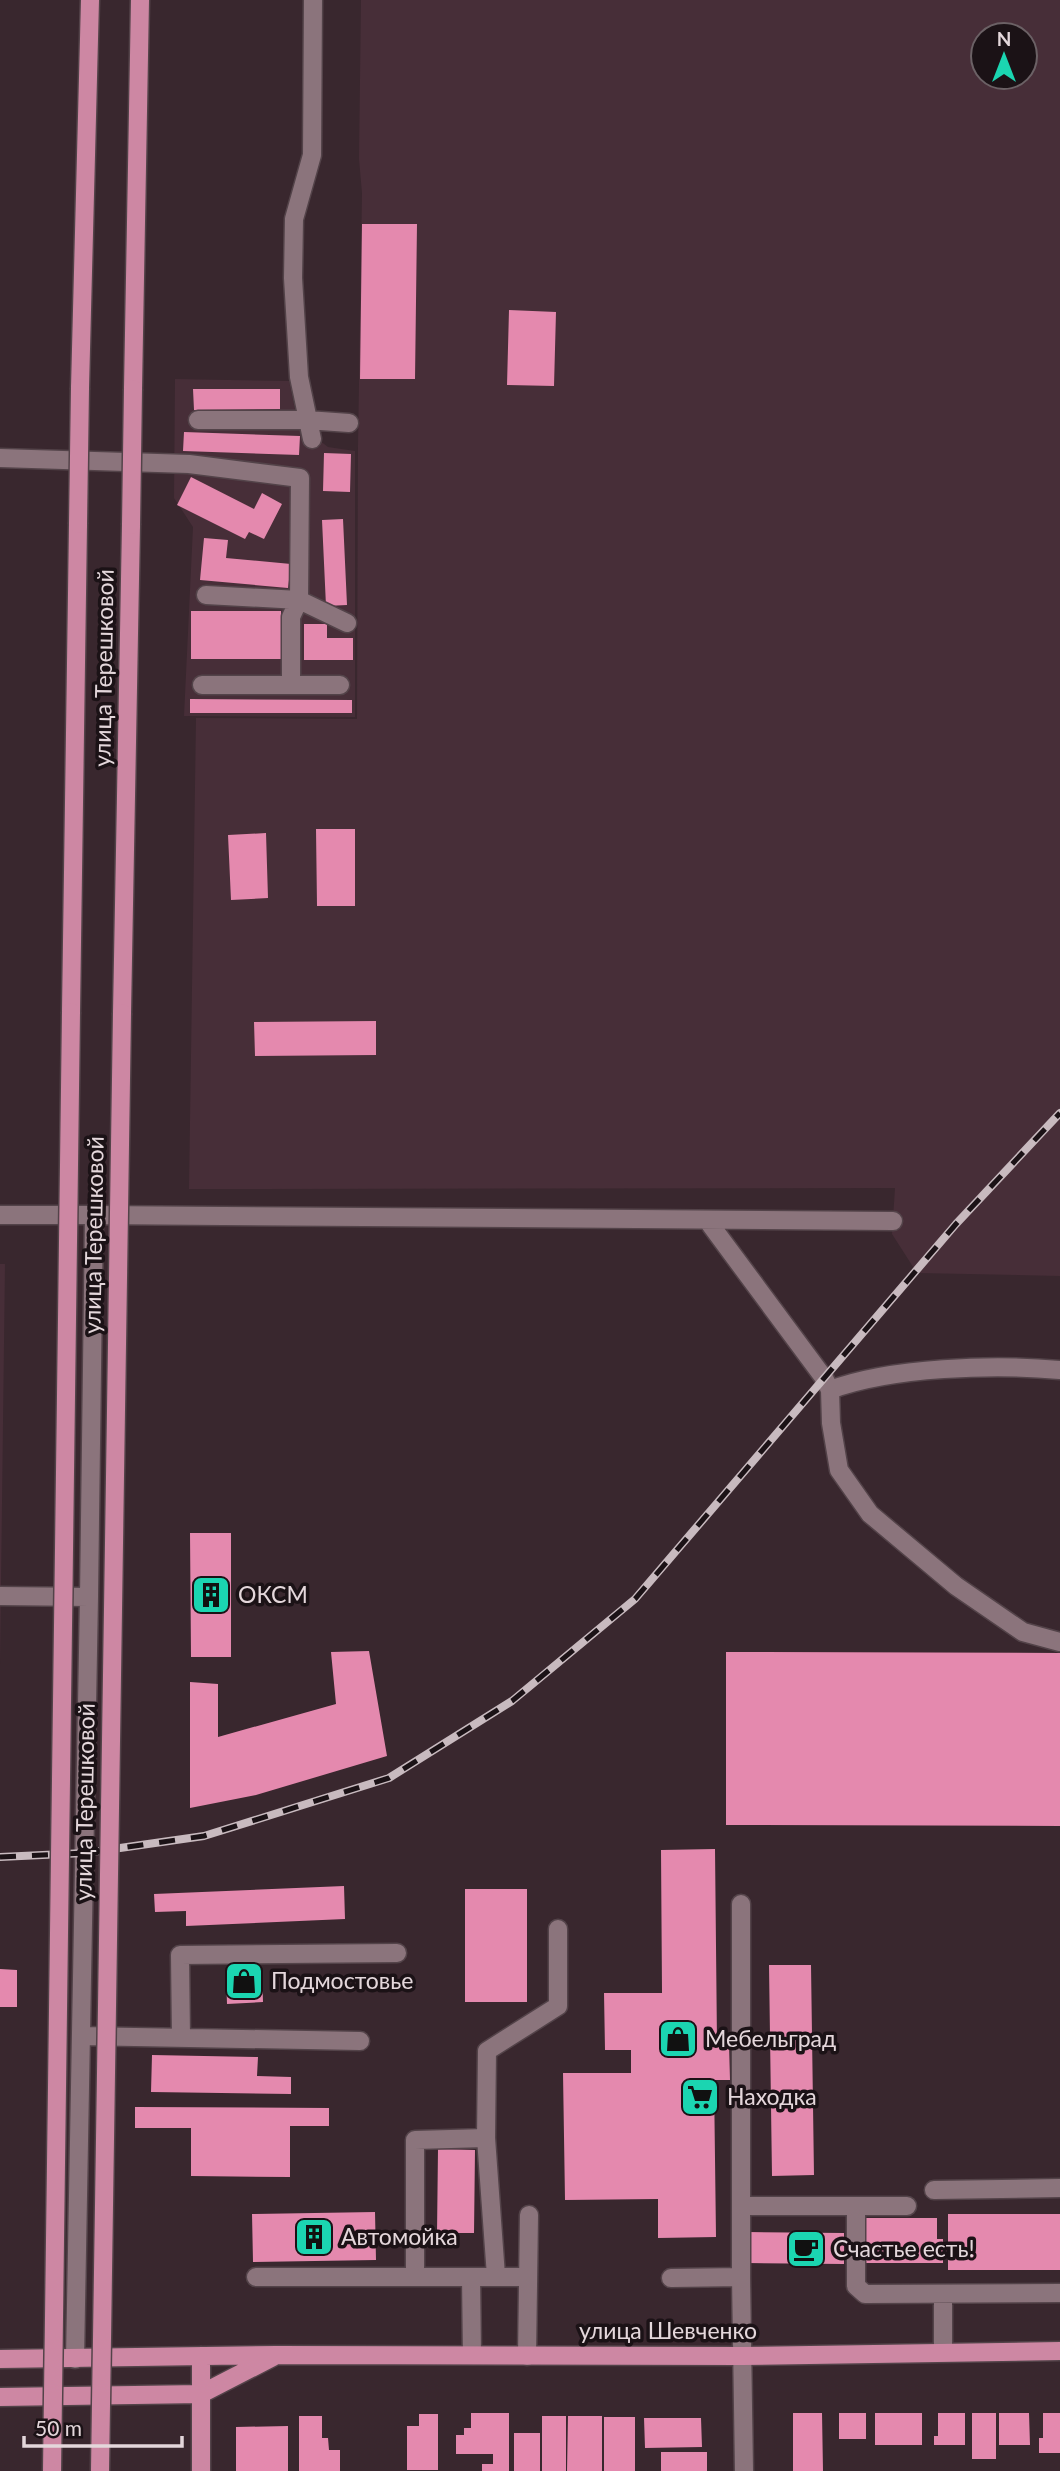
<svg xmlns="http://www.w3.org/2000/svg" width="1060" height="2471" font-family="Lato,sans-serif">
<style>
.built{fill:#472e38;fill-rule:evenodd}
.building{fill:#e489ae}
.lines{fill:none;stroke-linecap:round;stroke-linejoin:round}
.minor-casing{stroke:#534349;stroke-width:21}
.major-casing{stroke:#534349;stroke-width:21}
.minor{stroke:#8b747c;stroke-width:18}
.major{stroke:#cd87a3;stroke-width:18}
.rail-casing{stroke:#c8babf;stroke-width:8}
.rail{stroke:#1b1216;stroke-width:5;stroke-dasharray:16;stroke-linecap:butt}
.major-bridge-casing{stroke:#534349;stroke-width:21;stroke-linecap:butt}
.major-bridge{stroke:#cd87a3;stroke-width:18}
.labels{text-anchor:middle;stroke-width:7;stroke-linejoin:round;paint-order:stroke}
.street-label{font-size:23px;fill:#e4d7db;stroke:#1b1216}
.poi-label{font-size:23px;fill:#e4d7db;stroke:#1b1216;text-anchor:start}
</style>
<rect width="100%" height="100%" fill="#39272e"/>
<path class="built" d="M361,0H1060V1276L917,1273L892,1234L895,1188L189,1189L196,718L357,719L358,446L362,193L359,159ZM983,35H1025V77H983Z
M175,379L289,381L298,424L328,447L355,451V717L184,716L193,527L174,498Z
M0,1264H5L0,1665Z"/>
<path class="building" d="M362,224H417L415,379H360Z
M509,310L556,312L554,386L507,385Z
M193,389H280V409L194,410Z
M184,432L300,436L299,455L183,451Z
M324,453L351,454L350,492L323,491Z
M191,477L254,509L262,493L282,504L264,539L249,532L245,539L177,505Z
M343,519L347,605L326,606L322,520Z
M204,538L228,540L226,558L291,564L288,588L200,580Z
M191,611H281V659H191Z
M304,624H327V638H353V660H304Z
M190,699L352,700V713H190Z
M316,829H355V906H317Z
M266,833L268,898L231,900L228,835Z
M376,1021V1055L255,1056L254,1022Z
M190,1533H231V1657H191Z
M369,1651L387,1756L256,1795L190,1808V1682L218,1684V1737L336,1704L331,1652Z
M726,1652L1060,1653V1826L726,1825Z
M715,1849L717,2043H729L730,2080H714L716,2237L658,2238V2199L565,2200L563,2073H631V2050H605L604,1993H662L661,1850Z
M344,1886L345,1919L186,1926V1911L155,1912L154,1894Z
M465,1889H527V2002H465Z
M769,1965H811L814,2175L772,2176Z
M0,1969L17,1970V2007H0Z
M262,1972L263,2002L227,2004L226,1974Z
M152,2055L258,2057L257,2076L291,2077V2094L151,2092Z
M135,2107L329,2108V2126H290V2177L191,2176V2128H135Z
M438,2149L475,2150L474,2233H437Z
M375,2212L376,2260L253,2262L252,2214Z
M948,2214H1060V2270H948Z
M865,2218H937V2239H943V2263H865Z
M747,2232L844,2233V2264L747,2263Z
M471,2413H509V2471H482V2464H493V2454H456V2435H464V2428H471Z
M793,2413H822L823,2471H793Z
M839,2413H866V2439H839Z
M875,2413H922V2445H875Z
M938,2413H965V2445H934V2436H938Z
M972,2413H996V2459H972Z
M999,2413H1029L1030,2445H999Z
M1043,2413H1060V2453H1039V2438H1043Z
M419,2414H438V2470H407V2426H419Z
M299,2416H322V2438H328L329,2450H340V2471H299Z
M542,2416H566V2471H542Z
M568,2416H602V2471H567Z
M604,2417H635V2471H604Z
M644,2418H701L702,2447L645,2448Z
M288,2426V2471H236V2427Z
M514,2433H540V2471H514Z
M661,2452H707V2471H661Z"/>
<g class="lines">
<defs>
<path id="minor" d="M198,420H307L349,423
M312,439L299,377L293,278L294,219L312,155L313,0
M0,458L189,464L300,478L299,600L291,617V685H202
M206,595L299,600L347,623
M291,685H340
M0,1215H94L89,1597L75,2359
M94,1215L893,1221
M707,1220L824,1378L830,1390L831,1423L839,1470L870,1514L956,1586L1023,1632L1060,1642
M830,1390C891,1367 995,1364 1060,1370
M0,1596L89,1597
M741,1904V2277L744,2471
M81,2036L360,2041
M181,2037L180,1955L397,1953
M486,2138L415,2140V2277H528
M934,2190L1060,2188
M741,2206H907
M856,2206V2286L865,2294L1060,2293
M496,2276L486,2138L487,2051L558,2006V1929
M256,2277H415
M471,2277L472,2355
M671,2278L741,2277
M943,2352V2294
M527,2356L529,2215"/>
<path id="major" d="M80,388L90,0
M133,389L140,0
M71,1012L78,524
M122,1013L131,525
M0,2359L276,2355L742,2356L1060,2351
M0,2397L201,2394L273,2357
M201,2471V2356"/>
</defs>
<use href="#minor" class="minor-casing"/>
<use href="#major" class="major-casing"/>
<use href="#minor" class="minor"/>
<use href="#major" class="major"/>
<defs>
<path id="rail" d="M0,1857L85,1853L204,1836L389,1778L512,1701L635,1599L956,1224L1060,1113"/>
</defs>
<use href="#rail" class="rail-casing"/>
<use href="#rail" class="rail"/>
<defs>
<path id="major-bridge" d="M78,524L80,388
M131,525L133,389
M52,2471L71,1012
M100,2471L122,1013"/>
</defs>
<use href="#major-bridge" class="major-bridge-casing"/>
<use href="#major-bridge" class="major-bridge"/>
</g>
<defs>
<symbol id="building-square" viewBox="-11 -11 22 22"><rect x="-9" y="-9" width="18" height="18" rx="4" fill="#1bd5b1" stroke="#1b1216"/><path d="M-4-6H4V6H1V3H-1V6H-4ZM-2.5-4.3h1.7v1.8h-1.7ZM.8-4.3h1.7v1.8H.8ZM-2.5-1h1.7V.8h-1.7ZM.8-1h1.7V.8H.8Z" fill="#111"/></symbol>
<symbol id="shop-square" viewBox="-11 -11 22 22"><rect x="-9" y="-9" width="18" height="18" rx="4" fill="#1bd5b1" stroke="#1b1216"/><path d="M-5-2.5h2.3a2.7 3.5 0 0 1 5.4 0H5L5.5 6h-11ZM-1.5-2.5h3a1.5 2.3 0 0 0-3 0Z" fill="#111"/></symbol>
<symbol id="supermarket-square" viewBox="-11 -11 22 22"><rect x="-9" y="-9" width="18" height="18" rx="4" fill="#1bd5b1" stroke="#1b1216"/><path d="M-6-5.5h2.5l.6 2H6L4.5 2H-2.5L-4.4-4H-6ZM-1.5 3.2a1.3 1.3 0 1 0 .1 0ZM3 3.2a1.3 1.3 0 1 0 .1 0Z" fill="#111"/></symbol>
<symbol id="cafe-square" viewBox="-11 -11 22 22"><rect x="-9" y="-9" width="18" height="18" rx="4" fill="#1bd5b1" stroke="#1b1216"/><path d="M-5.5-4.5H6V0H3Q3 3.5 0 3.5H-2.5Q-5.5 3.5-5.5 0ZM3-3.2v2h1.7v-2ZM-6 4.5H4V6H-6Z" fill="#111"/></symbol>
</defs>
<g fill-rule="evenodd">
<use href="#building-square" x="189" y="1573" width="44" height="44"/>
<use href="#shop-square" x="222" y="1959" width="44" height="44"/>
<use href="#shop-square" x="656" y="2017" width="44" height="44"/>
<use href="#supermarket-square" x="678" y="2075" width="44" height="44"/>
<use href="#building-square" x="292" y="2215" width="44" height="44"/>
<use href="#cafe-square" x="784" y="2227" width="44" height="44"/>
</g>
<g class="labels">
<g class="street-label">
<text transform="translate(104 668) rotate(-89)" y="8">улица Терешковой</text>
<text transform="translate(94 1235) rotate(-89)" y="8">улица Терешковой</text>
<text transform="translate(85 1802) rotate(-89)" y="8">улица Терешковой</text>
<text x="668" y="2339">улица Шевченко</text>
</g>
<g class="poi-label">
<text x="238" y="1603">ОКСМ</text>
<text x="271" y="1989">Подмостовье</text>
<text x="705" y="2047">Мебельград</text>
<text x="727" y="2105">Находка</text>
<text x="341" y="2245">Автомойка</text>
<text x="833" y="2257">Счастье есть!</text>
</g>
</g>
<g transform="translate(1004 56)"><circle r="33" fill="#1b1216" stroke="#6b6165" stroke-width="2"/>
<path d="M0-5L12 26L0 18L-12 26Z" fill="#1bd5b1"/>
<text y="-10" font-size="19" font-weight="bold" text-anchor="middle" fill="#e4d7db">N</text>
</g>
<path d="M24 2436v10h158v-10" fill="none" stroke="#e4d7db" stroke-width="3.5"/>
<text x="35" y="2436" font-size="21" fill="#e4d7db" stroke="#1b1216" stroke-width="5" paint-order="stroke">50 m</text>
</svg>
